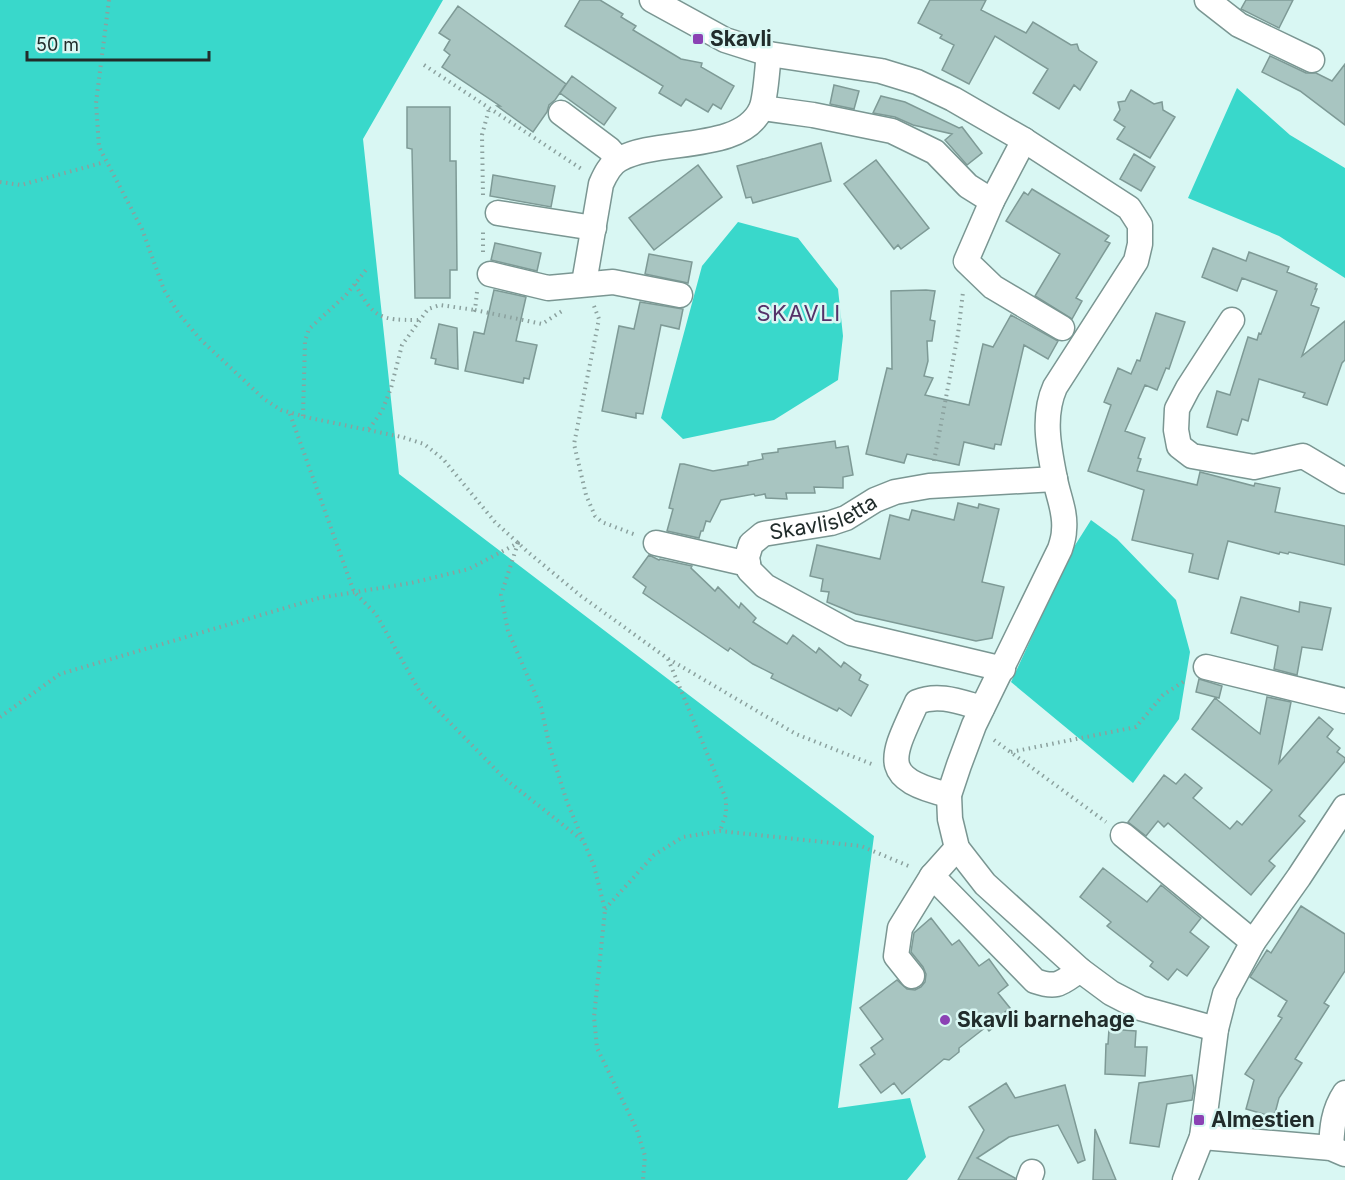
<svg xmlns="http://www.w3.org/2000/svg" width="1345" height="1180" font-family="Inter,sans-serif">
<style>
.forest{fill:#39d8cb}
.building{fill:#a8c5c1;stroke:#7e9a96;stroke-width:1.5}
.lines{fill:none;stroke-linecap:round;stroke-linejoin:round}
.minor-casing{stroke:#7a9692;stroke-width:27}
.path{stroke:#8ba19e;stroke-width:4;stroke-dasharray:1.5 4.5;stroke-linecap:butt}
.minor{stroke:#fff;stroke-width:24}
.poi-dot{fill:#8b42b4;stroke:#d9f7f3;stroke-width:2}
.labels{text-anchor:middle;stroke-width:5;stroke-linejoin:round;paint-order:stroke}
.poi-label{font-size:21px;font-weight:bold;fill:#212c2b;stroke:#d9f7f3;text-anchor:start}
.street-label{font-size:21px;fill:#212c2b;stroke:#d9f7f3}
.neighbourhood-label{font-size:22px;letter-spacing:1.5px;fill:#543169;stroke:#d9f7f3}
</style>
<rect width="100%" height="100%" fill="#d9f7f3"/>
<path class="forest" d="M0,0H443L363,139L399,474L874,836L838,1108L910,1098L926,1157L907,1180H0Z
M1237,88L1290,135L1345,168V278L1279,236L1188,198Z
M738,222L798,238L838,289L843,336L838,380L774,420L683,439L661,418L702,266Z
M1091,520L1117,539L1176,600L1190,652L1179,719L1133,783L1011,682L1072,550Z"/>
<path class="building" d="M580,0H600L623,14L621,17L636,26L633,30L681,59L702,63L701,67L734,86L721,109L713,104L708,112L686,99L681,106L659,93L663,86L565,26Z
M930,0H986L981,10L1026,33L1033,22L1071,45L1077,44L1079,50L1097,62L1080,90L1074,85L1059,109L1033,93L1048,69L995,36L969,84L942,70L954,45L940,38L942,35L918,23Z
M1246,0H1293L1279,28L1241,9Z
M458,6L566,84L555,100L549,105L547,112L533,132L497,106H500L442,67L450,55L444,50L450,40L439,33Z
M1270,56L1306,73H1316L1332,81L1345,64V125L1300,91L1262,72Z
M572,76L616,108L604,125L560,93Z
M834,85L859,91L854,109L830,104Z
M1131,90L1154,104L1162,102L1163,110L1175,117L1150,158L1117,139L1125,127L1114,120L1120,110L1118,102L1125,101Z
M881,96L905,102L959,128L962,127L982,153L967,165L945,140L952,134L913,125L895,117L873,113Z
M407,107H450V161H456L457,270H450V298H415L412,149L407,148Z
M821,143L831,181L753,203L751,197L746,198L737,166Z
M1134,154L1155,167L1141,191L1120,179Z
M876,160L929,228L901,249L898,245L894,249L844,184Z
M698,165L722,197L654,250L629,218Z
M493,175L555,186L551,207L490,196Z
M1032,189L1109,236L1105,241L1110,243L1076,298L1082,301L1072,319L1035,296L1060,254L1006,221L1024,192L1028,195Z
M495,243L541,253L537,271L491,260Z
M1213,248L1246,261L1249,252L1289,267L1287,272L1317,284L1315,289H1317L1311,305L1319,308L1302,356L1345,321V360L1342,363L1327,405L1303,397L1305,393L1259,379L1248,421L1242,419L1237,435L1207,427L1217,391L1230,395L1248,337L1257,340L1259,333L1261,334L1277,291L1242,278L1237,291L1202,277Z
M649,254L692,262L688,283L645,274Z
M494,290L526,297L516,341L537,345L529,379L524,378L523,383L465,371L474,332L484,334Z
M926,290L935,291L930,320L935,321L932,341H927L928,361L924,376L933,378L925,395L969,405L983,344L993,347L1011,315L1058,341L1048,359L1024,345L1001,445L995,444L994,449L964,442L959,465L907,454L904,463L866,454L887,368L892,369L891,291Z
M640,302L683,309L679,329L661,325L643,414L636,413V418L602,411L619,326L634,329Z
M1156,313L1185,322L1169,369L1166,368L1157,390L1145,385L1125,431L1145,438L1138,458L1141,459L1137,471L1197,485L1200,472L1254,486L1255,483L1280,488L1275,512L1345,526V565L1289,552L1288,554L1280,552L1279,554L1228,541L1218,579L1189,572L1193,554L1132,540L1144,490L1088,471L1111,405L1104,402L1118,368L1131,374L1137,360L1140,361Z
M439,324L457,328L458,369L435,364L436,359L431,358Z
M835,441L836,448L848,446L853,475L843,477V488L814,487L815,493H786L787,499L766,498L765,494L755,496L754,494L721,500L710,522L706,521L703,531H701L699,538L667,531L673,509L669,508L680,464H684L713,471L748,465V462L763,459L762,454L778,452V449Z
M958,503L978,508L979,504L999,509L982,582L1004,587L992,638L976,641L856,614L827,602L829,592L821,591L823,579L810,576L817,545L880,559L890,515L909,520L912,510L954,520Z
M649,555L659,560L660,559L692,566L691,568L715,591L718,587L739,608L741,603L756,618L753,622L787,644L793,635L816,653L819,648L841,667L844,662L861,675L859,680L868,685L851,716L839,708L837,711L771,678L773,674L753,664L730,648L728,651L643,593L646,587L633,577Z
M1241,597L1299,612L1300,602L1331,608L1322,650L1302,647L1297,675L1274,669L1278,646L1231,633Z
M1199,679L1222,686L1219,698L1196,692Z
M1267,697L1291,702L1279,763L1319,717L1333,729L1327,737L1340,748L1337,752L1345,758V761L1299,816L1305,821L1269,861L1275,866L1251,895L1168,823L1164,827L1158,821L1146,836L1128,822L1164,775L1176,784L1185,774L1202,788L1193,798L1230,829L1237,821L1242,825L1272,790L1192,729L1215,698L1260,734Z
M1103,868L1147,902L1161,885L1201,918L1190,932L1209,947L1187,976L1177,969L1168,980L1150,966L1153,962L1107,926L1111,922L1080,897Z
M1301,906L1345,934V971L1324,1003L1329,1006L1295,1059L1302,1063L1279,1098L1274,1117L1246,1109L1254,1080L1245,1074L1282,1018L1278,1016L1287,1001L1250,977L1267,950L1271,953Z
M931,918L952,945L959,940L979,966L989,959L1008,985L998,993L1010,1008L1005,1012L1008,1016L989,1031L986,1027L959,1048V1052L949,1060L944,1059L902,1094L894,1083L881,1093L860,1065L875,1054L871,1048L883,1039L860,1008L897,980L907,989L915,990L921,987L925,982L926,974L923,967L911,952L914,933Z
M1109,1029L1136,1031L1135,1047H1147L1145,1076L1105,1074L1106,1044H1108Z
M1192,1075L1194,1088L1192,1100L1167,1104L1159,1147L1130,1143L1139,1083Z
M1006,1083L1015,1098L1065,1085L1085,1160L1078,1163L1058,1125L1009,1137L977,1158L1015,1178V1180H958L984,1130L969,1107Z
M1095,1129L1116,1180H1093Z"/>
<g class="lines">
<defs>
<g id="minor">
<path d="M652,0L725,40L769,54L881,71L917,82L953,99L1024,140L1129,208L1140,225V244L1136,261L1055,387C1042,416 1049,449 1055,479C1058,496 1066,512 1064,530C1064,536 1062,543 1060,549L974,725L959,765L949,795L950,819L957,848L985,884L1080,970L1111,993L1140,1008L1216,1029"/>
<path d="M1207,0L1239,25L1312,60"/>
<path d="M762,108L813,115L892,131L935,152L968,186L992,201"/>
<path d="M561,113L609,149L618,159"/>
<path d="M1024,140L992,201L966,261L993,287L1062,328"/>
<path d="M498,213L594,228"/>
<path d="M490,274L548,288L613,282L680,295"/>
<path d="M584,283L601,184C605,175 610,164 620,159C657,138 741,153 761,109C766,98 767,68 769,54"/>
<path d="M1232,320L1188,388L1177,409L1176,430L1179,446L1192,456L1254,467L1303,456L1345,481"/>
<path d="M656,543L748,564"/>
<path d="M1206,667L1345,701"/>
<path id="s1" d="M1003,669L851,633L765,586L749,570L747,557L751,544L763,534L831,523L846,518L875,500L895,492L929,486L1055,479"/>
<path d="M949,795C877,778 892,757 917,702C939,693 960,702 982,708"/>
<path d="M1123,835L1253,942"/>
<path d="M957,848L932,876L1035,981C1058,989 1061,983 1080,970"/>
<path d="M912,976L896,956L900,928L932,876"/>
<path d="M1202,1137L1331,1148L1345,1154"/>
<path d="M1331,1148C1332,1128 1333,1111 1345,1093"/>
<path d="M1029,1180L1032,1172"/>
<path d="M1185,1180L1202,1137L1216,1029L1225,994L1253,942L1299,877L1345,807"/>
</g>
</defs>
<use href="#minor" class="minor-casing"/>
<path class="path" d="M109,0L96,103L99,147L142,229L164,290L179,314L200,339L264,399L281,410L310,418L402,437L424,444L443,459L495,522L529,553L581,596L667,658L796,734L874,765
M424,65L583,170
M0,182L21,185L105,162
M483,195L482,135L489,109
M483,252V230
M355,284C374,318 379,320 418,320
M477,292L475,310L542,324L562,311
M594,306L599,319L574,444L586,495L595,516L602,522L636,535
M290,414L354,592L376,614L420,692L504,778L582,840
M303,416L305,341L309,329L346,295L366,270
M369,429L382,411L391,388L402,345L428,309L440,305L475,310
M934,461L958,334L963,292
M668,659L726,799V814L720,831
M0,717L60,674L319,598L411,583L469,569L518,543L501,595L508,631L541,707L550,748L567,802L594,866L605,910L594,1017L597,1048L637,1130L645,1156L643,1180
M994,740L1106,822
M1011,752L1136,727L1163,695L1186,680
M605,909L654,855L683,837L720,831L861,846L911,867"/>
<use href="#minor" class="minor"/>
</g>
<g class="poi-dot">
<rect x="692" y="33" width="12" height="12" rx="3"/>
<circle cx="945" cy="1020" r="6"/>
<rect x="1193" y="1114" width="12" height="12" rx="3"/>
</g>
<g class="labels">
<g class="poi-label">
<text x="710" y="46">Skavli</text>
<text x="957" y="1027">Skavli barnehage</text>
<text x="1211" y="1127">Almestien</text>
</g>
<g class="street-label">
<text dy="7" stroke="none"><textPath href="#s1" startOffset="382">Skavlisletta</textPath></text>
</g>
<g class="neighbourhood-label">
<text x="799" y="321">SKAVLI</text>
</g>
</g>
<path d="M27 51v9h182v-9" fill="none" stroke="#212c2b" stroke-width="3"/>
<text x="36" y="51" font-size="18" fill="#212c2b" stroke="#d9f7f3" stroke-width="4.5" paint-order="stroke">50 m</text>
</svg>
